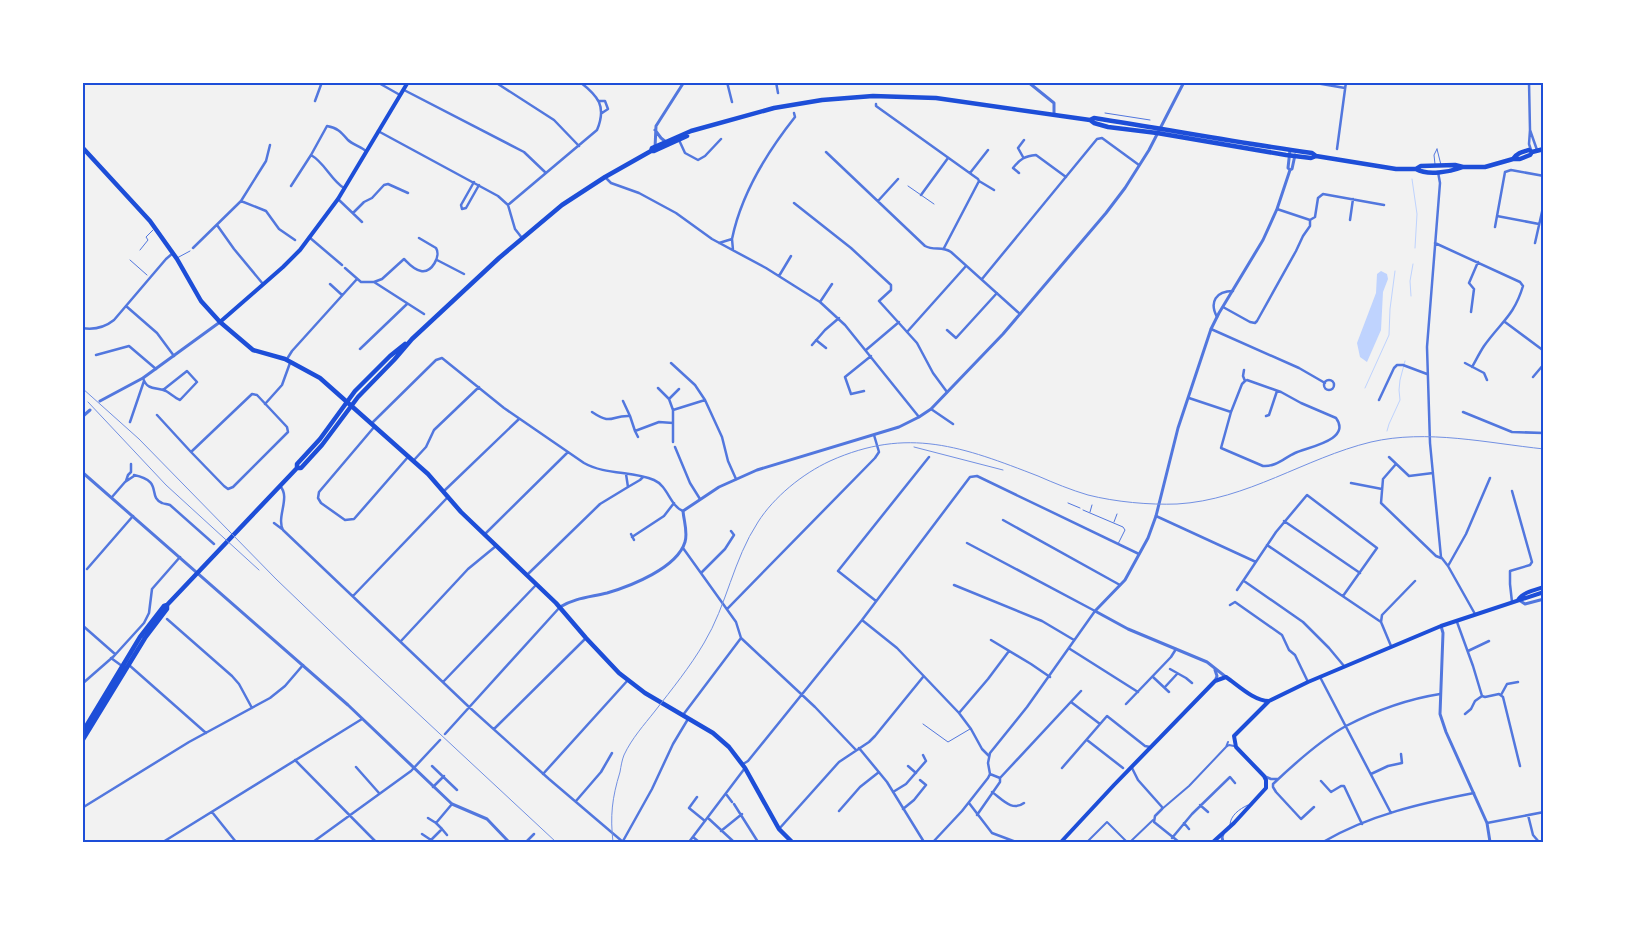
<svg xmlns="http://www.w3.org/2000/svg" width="1626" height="925" font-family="'DM Sans',sans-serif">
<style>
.water{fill:#bfd3fe}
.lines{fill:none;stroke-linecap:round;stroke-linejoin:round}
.stream{stroke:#bfd3fe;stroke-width:1}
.service{stroke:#5277de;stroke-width:1}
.pedestrian{stroke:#5277de;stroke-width:2}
.minor{stroke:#5277de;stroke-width:2.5}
.tertiary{stroke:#5277de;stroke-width:3}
.secondary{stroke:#1d4ed8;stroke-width:4}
.primary{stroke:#1d4ed8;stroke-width:4}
.trunk{stroke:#1d4ed8;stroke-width:4.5}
.rail{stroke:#7290e2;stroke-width:1}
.neatline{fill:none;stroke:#1d4ed8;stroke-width:2}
</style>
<rect width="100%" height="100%" fill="#f2f2f2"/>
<path class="water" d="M1381,271L1387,274L1388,279L1383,292L1381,330L1367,362L1360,357L1357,343L1376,293L1377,274Z"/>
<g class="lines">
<path class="stream" d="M1412,179L1417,214L1415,248
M1411,296L1410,281L1413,264
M1365,388L1389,335L1390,309L1395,271
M1387,431L1389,424L1400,400L1399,390L1400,380L1405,361"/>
<path class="service" d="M1105,113L1150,120
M1437,149L1441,165
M1435,164L1434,155L1437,149
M908,186L934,204
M140,250L148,240L146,237L153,230
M177,258L190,251
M130,260L147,275
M1068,503L1080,508
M1083,510L1123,527L1125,530L1118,544
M1090,512L1092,505
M1114,522L1117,514
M923,724L948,742L970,729
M1230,825C1230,816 1239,809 1248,805"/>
<path class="pedestrian" d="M1226,747L1228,742
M1162,809L1189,786L1226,747L1229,745L1234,746
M1087,842L1107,822L1127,842
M1130,842L1153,820"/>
<path class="minor" d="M377,82L400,95
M495,82L554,120L579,146
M727,82L732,102
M776,82L778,93
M1310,82L1345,88
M1529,82L1530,130L1529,144L1531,150
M404,90L524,152L546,173
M315,101L322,82
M599,101H605L608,109L602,113
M876,104V106L978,179L979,181L994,190
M1530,130L1537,150
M378,131L498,196L508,205L515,229L522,238
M679,140L685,153L698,160L705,156L721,139
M1337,149L1346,82
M826,152L925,246C934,251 942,246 951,252L1020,314
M1023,157L1018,148L1024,140
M1438,172L1440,183L1427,347L1430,443L1441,557L1448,566L1475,614
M970,173L988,150
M1019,173L1013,168C1020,159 1025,156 1036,155L1066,177
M605,177L611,183L639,193L676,213L712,239L766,268L820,302L845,325L919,417
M474,182L461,205L462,209L466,208L479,185
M291,186L311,155
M344,188C331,180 325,163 311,155L327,126C338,128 341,132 348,140C352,144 361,147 366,151
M921,195L948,158
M338,199L362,222
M241,201L266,161L270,145
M878,201L898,179
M794,203L851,248L891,285V290L879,301L917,343L933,373L947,392
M508,205L597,130C607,106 598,96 580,82
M1277,209L1310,220
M353,213L364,202L372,198L384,185L388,184L408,193
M1497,216L1539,224
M1310,220L1315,217L1318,198L1323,194L1384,205
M1350,220L1353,199
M217,225L234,249L263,284
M1495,227L1505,172L1511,170L1544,176
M309,237L342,265
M732,239L733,250
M719,243L732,239C741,195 768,151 795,117L794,113
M1435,243L1520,282L1523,286C1514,316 1501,322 1484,346C1480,352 1476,360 1472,367
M1535,243L1544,203
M193,248L241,201L266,211L279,229L295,240
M944,248L979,181
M437,260L464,274
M345,268L361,282H374L424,314
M779,276L791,256
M982,279L1097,139L1102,138L1139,165
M374,282L382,279L404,259C409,264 414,270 421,271C432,273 441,256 436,248L419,238
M330,284L342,295
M820,302L832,284
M126,306L157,333L174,356
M1223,307L1250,322L1255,323L1257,321L1296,251L1303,236L1310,226V220
M1471,312L1474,289L1469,283L1478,262
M1217,317C1209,302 1216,291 1233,291
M1505,322L1544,351
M82,328C94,330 104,328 114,320L166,259L173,253
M1211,329L1299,368L1325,383
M947,330L956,338L997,293
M907,332L966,266
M816,340L826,348
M812,345L825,330L839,318
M360,349L407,304
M866,350L899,322
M96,355L129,346L156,369
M287,359L292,351L357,279
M671,363L695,385L705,400L722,437L728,461L736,479
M1465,363L1484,373L1487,380
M1244,370L1243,376L1245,381
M1533,377L1544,364
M143,378C147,391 157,387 166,391C171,394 175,398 180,400L197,382L187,371L163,390
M1247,380L1281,392L1301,403L1336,418C1352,440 1308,447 1295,453C1284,458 1276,467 1263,466L1221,448L1231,412L1242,384L1245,381Z
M1324 385a5 5 0 1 1 10 0a5 5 0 1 1-10 0Z
M658,388L669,399L673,410
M864,391L851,394L845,377L871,356
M252,394L257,395L287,427L288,432L233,487L228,489L224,486L191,452Z
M1189,398L1231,412
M669,399L679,389
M1379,400L1394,368L1397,365H1403L1427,374
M623,401L630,416
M265,404L282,385L290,363
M931,409L953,424
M592,412C613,426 610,415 630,416L635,431L659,422L673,423V410L705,400
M1463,412L1512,432L1544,433
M157,415L191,452
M1266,416L1269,415L1277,391
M130,422L144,381
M372,423L436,360L442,358L504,408L584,463C605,475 633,471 654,480C668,486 670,506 683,511
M673,423V442
M375,426L319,492L318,498L321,503L345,520L354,519L408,457
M635,431L638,437
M675,447L690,483L700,499
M1389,457L1409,476L1433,473
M414,460L426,447L434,430L479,387
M1396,464L1383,479L1381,503L1436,556L1441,558
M134,475C164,481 147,497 162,503C164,504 167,504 170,505L214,544
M126,481L128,475L131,472V464
M1351,483L1382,489
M280,486C291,497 276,517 283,530L469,707L549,779L623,842
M628,487L640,480L643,477
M444,491L519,419
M1512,491L1532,562L1530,565L1510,571V584L1512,602
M112,497L125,482L134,476
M1156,516L1256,562
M1003,520L1120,585
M1284,521L1360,573
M274,523L282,529
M485,534L568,452
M631,534L634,540
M632,537L664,516L674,503
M1267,545L1381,622L1391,646
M683,548L736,622L741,638
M1448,566L1466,534L1490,478
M87,569L133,516
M701,573L725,549L734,535L731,531
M528,574L600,504L628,487L626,474
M1244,581L1303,622L1329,648L1344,666
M954,585L1042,621L1074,640
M1237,590L1276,532L1307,495L1377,548L1343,596
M353,596L447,498
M876,601L838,571L929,457
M1230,605L1235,602L1282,635L1289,650L1295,655L1308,682
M727,609L875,458L879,452L874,435
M167,619L232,676L239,684L252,708
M862,620L897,648L959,713L971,729L982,749L989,756
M1381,622L1382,615L1415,581
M1457,622L1473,666L1482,696L1485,697L1499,694L1503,697L1520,766
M82,625L115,654
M741,638L815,707L856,750
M991,640L1031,664L1050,677
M401,641L468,569L496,546
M1070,649L1138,692
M1468,651L1489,641
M111,658L122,666
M129,665L206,733
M1170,669L1186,678L1192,683
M1153,677L1169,692
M1320,677L1391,813
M443,682L536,585
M82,684L114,656L144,623L149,613L152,589L180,557
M1165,687L1177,674
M1501,695L1507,684L1518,682
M1071,702L1100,724
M1126,704L1171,657L1176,649
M959,713L988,679L1009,651
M1465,714L1471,709L1475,701L1482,696
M683,715L741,638
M494,729L586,638
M445,734L560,607
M1087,740L1123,768
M859,748L887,782L924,842
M295,760L376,842
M743,764L748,761L862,620L970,477L977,476L1139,554
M432,766L457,790
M908,766L916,773
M356,767L379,793
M1062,768L1107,716L1145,746L1150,747
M1132,768L1138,780L1162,807V809L1155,816L1154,822L1179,842
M543,774L628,680
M990,774L1000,778
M1371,774L1388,766L1402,763L1401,754
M1264,776L1271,779H1278
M1321,781L1331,792L1341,786H1344L1362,824
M433,787L444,776
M893,792L906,784L926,761L923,755
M992,792C1002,799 1012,812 1024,803
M726,794L732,802
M697,797L689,808L705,821
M576,801L601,772L612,753
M969,803L992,833L1016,842
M734,804L758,842
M1200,805L1208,812
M1314,807L1301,819L1276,792L1273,787V784C1293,765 1322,739 1346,726C1375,711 1408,699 1440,694
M82,808L189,742L270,698L285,686L303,665
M903,809L914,800L926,785L920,780
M839,811L860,787L879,772
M212,812L236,842
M977,815L1000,782V778L1081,691
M1528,815L1533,835L1539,842
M428,818L436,823
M708,818L734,842
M1184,823L1189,829
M1487,823L1544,812
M442,829L447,835
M779,829L839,762L869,742L875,736L923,677
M721,831L742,814
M422,834L431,840
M693,837L699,842
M1172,838L1192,814L1230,777L1235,783
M623,841L652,789L673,744L688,719
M163,842L362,719
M313,842L411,771L440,740
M433,842L431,840L442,829L436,823L452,804
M526,842L534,834
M689,842L745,768
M933,842L962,811L988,778L990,774L988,763L990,753L1027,707L1095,611L967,543
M1323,842C1369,815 1422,803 1474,793"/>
<path class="tertiary" d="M1028,82L1054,103V115
M655,130L661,138L666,142
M655,148L656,126L684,82
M1290,170L1288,168L1290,150
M100,401L143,378L220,322
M82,417L90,410
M82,472L348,705L452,804L487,819L509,842
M1519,600L1525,604L1544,599
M560,607C574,598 591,597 607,593C631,586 677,568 685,542C688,532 684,522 683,511L719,487L757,470L899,427L919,417L931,409L1003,334L1106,213L1125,188L1149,150L1184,82
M1441,626L1443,633L1440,714L1446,732L1487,823L1490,842
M1226,677L1207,662L1128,629L1095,611L1125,580L1148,538L1156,516L1178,428L1211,329L1219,313L1263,240L1277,209L1290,170L1292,169L1295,155
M1215,681L1217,676L1215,670
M1223,842L1222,837L1223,834"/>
<path class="secondary" d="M1518,600C1523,592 1535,590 1544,587
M1061,842L1114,785L1215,681L1226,677C1239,686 1254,701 1269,701
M1213,842L1234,823L1266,788V780L1264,776L1236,747L1234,736L1269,701L1308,682L1441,626L1544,592"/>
<path class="primary" d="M220,322L283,267L300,250L338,199L408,82"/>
<path class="trunk" d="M1090,120L1094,118C1166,129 1239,143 1312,153L1316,156L1396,169H1416L1421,166L1455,165L1463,167H1485L1513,159H1520L1530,155L1532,152
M82,147L150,221L177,259L201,301L220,322L253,350L285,359L320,378L428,474L461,512L556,603L586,638L619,673L645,693L713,733L729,747L745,768L779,829L792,842
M651,151H654L687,136
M1513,159C1517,153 1522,152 1529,150L1532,152L1544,149
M1416,169C1428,176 1449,172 1463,167
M297,468V464L320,439L355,391L390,356L405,344
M82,733L140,637L164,606L167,605L297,468H301L322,445L358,397L394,360L412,339L499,258L562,205L605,177L651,151L652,148L666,142L691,131L774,108L822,100L873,96L936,98L1090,120L1094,123L1108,127L1157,133L1286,155L1311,158L1316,156
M82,741L145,638L167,609V605"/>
<path class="rail" d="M82,388L139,439L276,579L352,652L556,842
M88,402L166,485L259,570
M914,447L1003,470
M613,842C610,816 612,798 620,772C621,766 622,760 624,755C632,738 644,725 655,711C672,689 690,667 704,643C727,605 733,560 758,522C774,497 802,474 830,461C908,426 963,447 1038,476C1054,483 1071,490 1088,495C1116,502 1149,505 1177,504C1247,500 1305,458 1371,442C1427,429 1487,443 1544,449"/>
</g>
<rect width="1626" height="925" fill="none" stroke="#ffffff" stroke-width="168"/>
<rect x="84" y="84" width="1458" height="757" class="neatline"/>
</svg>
